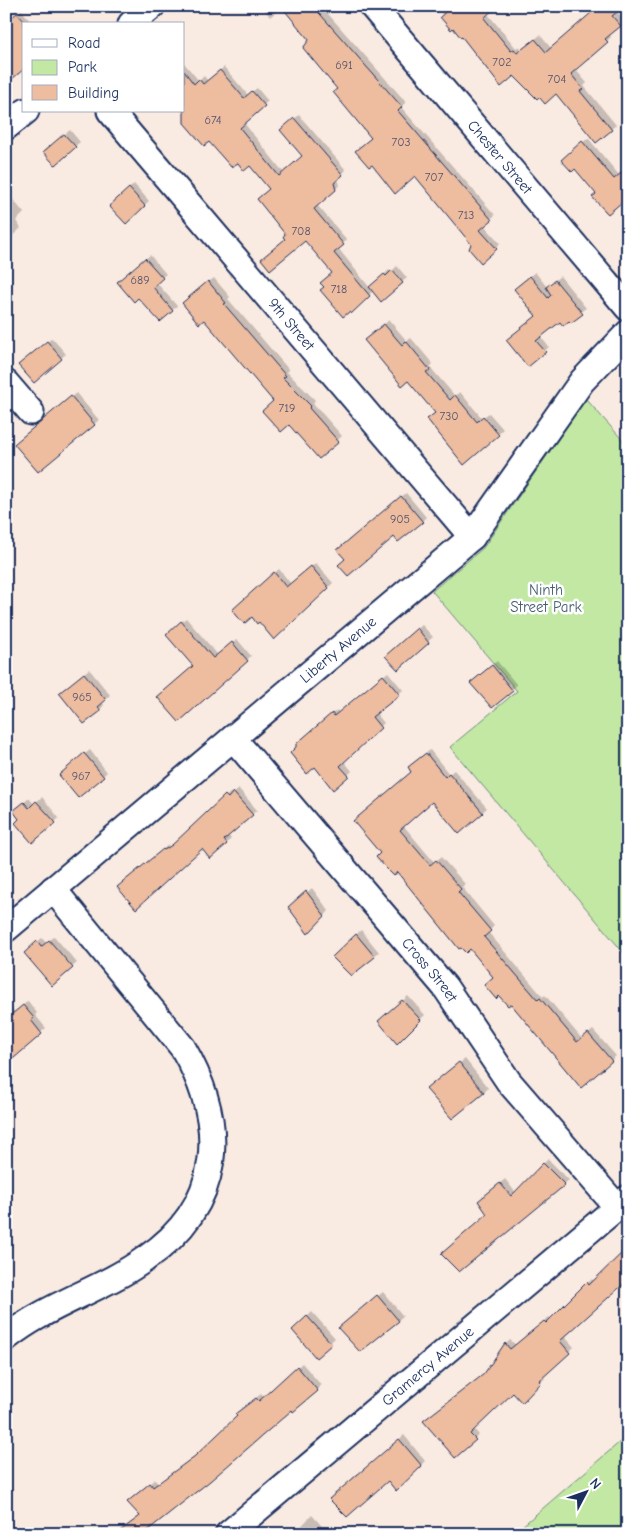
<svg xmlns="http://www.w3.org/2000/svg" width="634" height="1540" font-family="'Comic Neue',sans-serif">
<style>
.green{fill:#c2e8a3;stroke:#6e8c80}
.shadow{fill:#0003}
.building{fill:#eebc9f;stroke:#1b2f5e}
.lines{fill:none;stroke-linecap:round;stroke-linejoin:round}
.minor-casing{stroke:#1b2f5e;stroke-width:29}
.minor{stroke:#fff;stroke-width:25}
.labels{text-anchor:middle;stroke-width:5;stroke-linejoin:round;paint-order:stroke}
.number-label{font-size:12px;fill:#50526e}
.street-label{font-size:15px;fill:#1b2f5e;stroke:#fff}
.park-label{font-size:15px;fill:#455d6f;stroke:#fff}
</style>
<rect width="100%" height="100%" fill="#faebe2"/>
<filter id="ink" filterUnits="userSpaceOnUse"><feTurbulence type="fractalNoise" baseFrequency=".02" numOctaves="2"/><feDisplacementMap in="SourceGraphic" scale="10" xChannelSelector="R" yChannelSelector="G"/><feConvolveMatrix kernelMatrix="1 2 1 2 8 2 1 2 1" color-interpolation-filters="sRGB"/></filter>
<g filter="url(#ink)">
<path class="green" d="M586,399L628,446V958L450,747L517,691L432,591L483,548Z
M628,1435V1534H513Z"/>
<path class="shadow" d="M262,6H321L406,102L401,107L495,215L484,225L500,243L496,248L481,261L472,244L415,175L372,137L338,88L310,40L283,6L270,17Z
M435,6H494L487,13L516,48L519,46L522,50L540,35L551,48L616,11L625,21L609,34L611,37L607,41L575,69L587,83L584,86L616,125L611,129L556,92L488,65Z
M22,10L32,24L6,23Z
M184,63L199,81L204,76L208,81L224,67L248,95L257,88L268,101L244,123L284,173L304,156L286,126L299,115L346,170L338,179L340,185L317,205L347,240L338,248L370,288L389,270L391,272L397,266L407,278L402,282L373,291L351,313L325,286L333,272L305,240L286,239L287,234L271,189L250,165L238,162L209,140L181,111H184Z
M70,130L80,142L75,146L49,147Z
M588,138L619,175L628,195L606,213L594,197L597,194L567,156Z
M134,184L149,201L126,222L116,201Z
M11,197L24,213L16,221L21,228L6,242V201Z
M150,255L166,274L156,282L177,306L160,321L123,278Z
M535,272L547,287L560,276L586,308L570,319L560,320L540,336L549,347L528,365L537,315L520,284Z
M214,278L230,297L228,299L289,370L287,372L315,400L313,403L342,436L319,457L188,298Z
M389,320L407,341L411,338L433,364L430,367L455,396L460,392L482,418L489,413L503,429L464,463L436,412L371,336Z
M52,338L66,354L61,358L25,360Z
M76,393L99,420L39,471L20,439Z
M628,394V410L619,402Z
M406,493L426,517L422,521L346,559L343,545Z
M316,563L333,583L274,638L259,620L238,606L279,569L291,584Z
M186,618L218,655L237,639L251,656L247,660L194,666L171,631Z
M422,625L433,637L398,668L392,651Z
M497,661L517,685L492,707L476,678Z
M89,669L110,695L102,702L104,705L100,710L65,689Z
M388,672L403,690L376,713L384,723L344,761L352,771L348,775L302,740L337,710L339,713Z
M90,750L107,772L103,776L65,770Z
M430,750L449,774L454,770L487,808L459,832L432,800L403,825L434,862L441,857L465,884L462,887L494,926L488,932L543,997L545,995L582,1039L593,1030L616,1056L581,1086L470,948L381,853L412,771L413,763Z
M239,789L257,810L228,835L231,839L211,857L202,847L118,887L168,845L170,847L178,840L231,792L233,794Z
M42,797L59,818L55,822L21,819L19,807L29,798L34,804Z
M312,888L329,911L309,932L295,903Z
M361,930L379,952L374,956L333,957Z
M54,936L77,963L72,967L30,948L42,938L46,943Z
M408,996L425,1015L397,1042L385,1017Z
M28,1001L37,1013L35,1015L46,1028L14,1056L6,1046V1010L10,1007L15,1012Z
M465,1059L488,1088L484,1093L432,1084Z
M548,1159L569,1180L459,1270L489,1214L484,1197L505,1179L516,1193Z
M628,1247V1292L621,1285L564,1336L574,1347L543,1376L545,1378L527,1397L513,1391L474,1429L479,1435L455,1456L487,1373L506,1344L510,1340L516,1345L549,1317L551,1319L592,1279L594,1281Z
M383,1292L403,1316L398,1320L344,1323Z
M312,1312L335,1338L316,1356L294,1330Z
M302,1363L321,1385L317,1390L292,1408L145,1531L147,1534H116L141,1515L133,1497L155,1479L159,1484L201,1451L238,1416L236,1414L241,1409L261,1394L264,1398Z
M404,1435L425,1461L396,1489L388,1479L331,1499L358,1473L359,1475Z
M312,1515L329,1534H294L308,1519Z"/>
<path class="building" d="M281,6H313L402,107L398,111L492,220L480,230L497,249L481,263L469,249L471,244L415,176L395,194L372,165L369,167L355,151L371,138L333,92L337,89L303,48L309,40Z
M452,6H497L484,18L511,51L514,49L517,53L535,39L546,52L599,6H624L612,16L621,26L605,39L608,42L571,74L583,89L580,91L612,130L596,143L556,94L545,104L539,97L537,99L514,76L501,87L462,37L461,38L453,28L451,30L440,17Z
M17,13L24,21V69L6,84V22Z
M220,70L244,98L252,91L265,106L240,128L279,176L302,156L280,130L294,118L343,175L334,183L336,190L314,209L344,245L334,253L370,296L351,314L349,312L343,317L320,290L324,287L320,283L332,273L305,241L270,270L261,259L285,239L283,237L285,234L257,199L269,189L250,166L244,171L238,163L231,167L209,142L204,146L184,123V71L194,84L199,79L203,84Z
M64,134L76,147L56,165L54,164L43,152Z
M582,141L614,179L628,167V197L608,214L592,197L596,194L575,169L572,172L561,160Z
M129,188L145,206L126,224L109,206Z
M145,258L163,278L153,287L173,311L160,322L138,298L134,302L117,282Z
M392,270L403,283L381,302L369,287L384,274L386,276Z
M530,276L548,298L551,295L546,287L555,280L583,314L571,323L569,321L563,326L560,322L536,341L546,352L528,367L506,340L536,316L514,289Z
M208,281L226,303L224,304L286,376L283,378L311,406L309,408L339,442L319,459L289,425L281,432L262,411L273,401L204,320L199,324L182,303Z
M384,324L402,345L406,341L430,370L426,372L450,400L455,395L477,422L483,416L499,435L464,465L427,419L435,413L408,381L402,386L364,340Z
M47,341L62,359L34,383L18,365Z
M71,396L95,425L38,472L14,444Z
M401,496L423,522L398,542L394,537L348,576L338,565L345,559L337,550Z
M311,566L329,588L274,640L259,622L257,624L252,617L244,624L232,610L274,572L286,587Z
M181,621L213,658L232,642L248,661L179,722L157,697L193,666L166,635Z
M417,628L429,643L398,670L385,656Z
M492,665L513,691L492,708L470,683Z
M84,673L106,700L98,707L101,711L84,724L59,693Z
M383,675L400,695L372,717L381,728L340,766L349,776L333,790L315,767L307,774L290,753L296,747V744L332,713L334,716Z
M84,753L104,777L78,798L59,775Z
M426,753L445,777L449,773L483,813L459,834L432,802L400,830L430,865L436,860L461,889L458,892L491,931L484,937L538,1000L540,998L577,1042L588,1033L612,1061L581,1088L511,1004L508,1006L499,996L496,999L484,985L493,977L470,949L466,953L461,948L459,949L397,872L394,876L387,869L376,857L380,853L353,821L411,772L408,767Z
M233,792L253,815L224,840L227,844L210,859L202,849L136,909L117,887L163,849L164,850L172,845L225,795L228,798Z
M36,801L56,823L32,843L15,823L19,819L13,811L24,802L29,808Z
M306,891L325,916L308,934L288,907Z
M356,934L375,957L351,976L332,957Z
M49,940L73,968L52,986L24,953L37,941L41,947Z
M402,1000L421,1020L397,1044L378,1021Z
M23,1005L34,1018L31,1020L42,1034L14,1058L6,1048V1019Z
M459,1062L484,1093L452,1119L426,1089Z
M543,1163L565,1185L459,1272L441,1254L487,1214L478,1201L500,1183L511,1196Z
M628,1247V1280L560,1341L570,1353L539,1381L541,1383L522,1403L513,1393L470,1434L476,1440L455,1458L423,1421L484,1374L505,1343L510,1349L544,1321L546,1323L587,1282L589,1285Z
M377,1295L399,1321L360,1352L338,1328Z
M307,1316L332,1344L316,1358L292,1330Z
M297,1366L318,1391L293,1412L292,1410L210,1481L143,1534H116L140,1516L127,1502L150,1483L153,1487L195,1456L237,1416L235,1414L256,1398L259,1401Z
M399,1439L422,1466L396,1491L388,1481L347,1517L329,1499Z"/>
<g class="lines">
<defs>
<g id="minor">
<path id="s1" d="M372,6L628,308"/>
<path d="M131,24L152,6"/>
<path id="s2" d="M110,111L472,537"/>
<path d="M6,127L26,111"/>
<path d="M6,383L31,412"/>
<path id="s3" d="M233,738L445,987L509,1082L617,1207"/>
<path id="s4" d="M6,929L472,537L582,381L628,333"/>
<path d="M6,1338C48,1304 102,1290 145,1259C224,1205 228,1126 183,1048L53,889"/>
<path id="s5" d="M228,1534L628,1198"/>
</g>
</defs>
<use href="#minor" class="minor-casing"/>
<use href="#minor" class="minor"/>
</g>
</g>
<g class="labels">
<g class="number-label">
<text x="502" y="66">702</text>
<text x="344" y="69">691</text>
<text x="557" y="83">704</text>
<text x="213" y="124">674</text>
<text x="401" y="146">703</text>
<text x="434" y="181">707</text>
<text x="466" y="219">713</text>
<text x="301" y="235">708</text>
<text x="140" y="284">689</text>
<text x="339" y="293">718</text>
<text x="287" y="412">719</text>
<text x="449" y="420">730</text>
<text x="400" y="523">905</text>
<text x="82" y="701">965</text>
<text x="81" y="780">967</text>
</g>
<g class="street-label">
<text dy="5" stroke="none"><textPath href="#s1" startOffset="198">Chester Street</textPath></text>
<text dy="5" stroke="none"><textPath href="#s2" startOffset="280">9th Street</textPath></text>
<text dy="5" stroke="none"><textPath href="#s4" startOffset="434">Liberty Avenue</textPath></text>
<text dy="5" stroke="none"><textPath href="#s3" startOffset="304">Cross Street</textPath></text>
<text dy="5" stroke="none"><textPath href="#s5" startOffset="261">Gramercy Avenue</textPath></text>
</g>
<g class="park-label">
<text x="546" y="595">Ninth<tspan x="546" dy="17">Street Park</tspan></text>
</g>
</g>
<rect width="634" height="1540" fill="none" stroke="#fff" stroke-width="25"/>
<rect x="12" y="12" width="609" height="1515" fill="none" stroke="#1b2f5e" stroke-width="2" filter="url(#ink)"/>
<rect x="22" y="22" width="162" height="90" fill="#ffffff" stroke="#a4acbf"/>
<rect x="32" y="39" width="25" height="8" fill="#ffffff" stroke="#a4acbf"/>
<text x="68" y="48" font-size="15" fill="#1b2f5e">Road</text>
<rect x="32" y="60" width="25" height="15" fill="#c2e8a3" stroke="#a4acbf"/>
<text x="68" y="72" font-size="15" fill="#1b2f5e">Park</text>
<rect x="32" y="85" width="25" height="15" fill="#eebc9f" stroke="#a4acbf"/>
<text x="68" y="98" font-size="15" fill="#1b2f5e">Building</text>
<g transform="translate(586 1492) rotate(49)" stroke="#ffffff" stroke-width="4" paint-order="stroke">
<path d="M0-4L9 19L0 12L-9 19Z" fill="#1b2f5e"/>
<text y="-8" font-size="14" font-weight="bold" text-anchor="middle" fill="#1b2f5e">N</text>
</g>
</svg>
